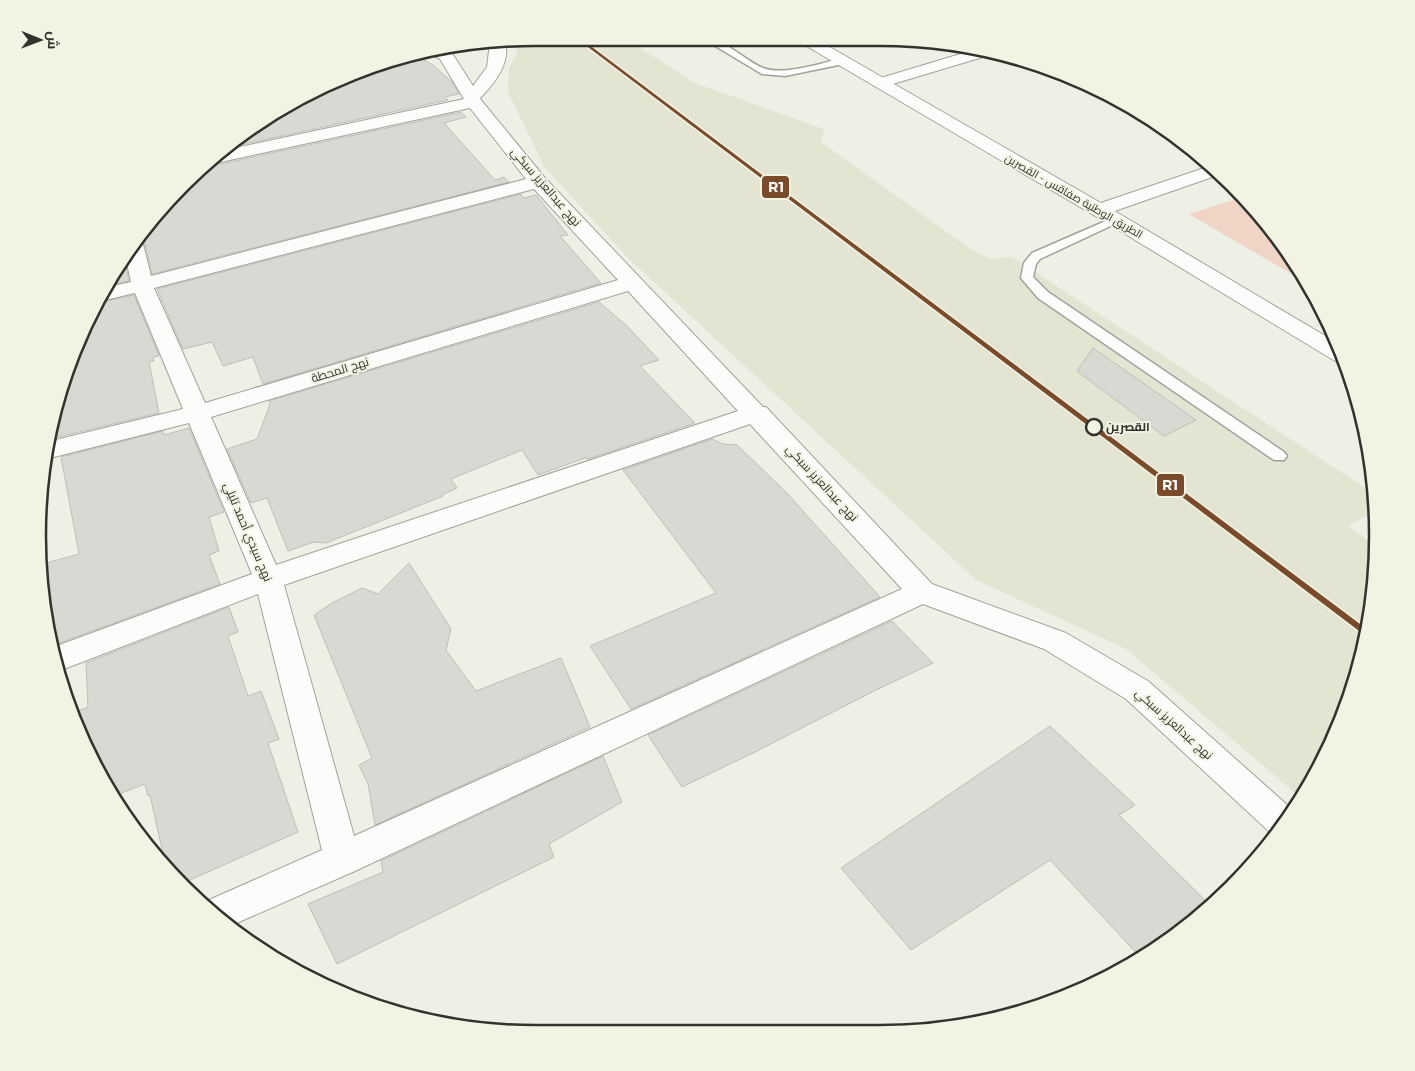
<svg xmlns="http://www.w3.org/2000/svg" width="1415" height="1071" font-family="Montserrat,Cairo,sans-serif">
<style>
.built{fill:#e3e4d2}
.green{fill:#f0d4c5}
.building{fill:#dad8d2;stroke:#bfbeb7}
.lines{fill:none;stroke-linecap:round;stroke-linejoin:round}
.lane-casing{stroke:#a2a29c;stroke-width:3}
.street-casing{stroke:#a2a29c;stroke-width:2}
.primary-casing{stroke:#a2a29c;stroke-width:2}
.lane{fill:#fcfdfb;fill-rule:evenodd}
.street{fill:#fcfdfb;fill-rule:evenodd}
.primary{fill:#fcfdfb;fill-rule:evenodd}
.rail-1-casing{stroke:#f2f3e3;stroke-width:3}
.rail-1{fill:#7a4b2a;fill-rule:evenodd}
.stop-dot{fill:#f2f3e3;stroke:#32332c;stroke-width:2.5}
.labels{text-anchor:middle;stroke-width:4;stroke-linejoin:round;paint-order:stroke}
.far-street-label{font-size:11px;fill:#32332c;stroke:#f2f3e3}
.street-label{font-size:12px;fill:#32332c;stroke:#f2f3e3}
.stop-label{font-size:12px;font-weight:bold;fill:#32332c;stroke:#f2f3e3;text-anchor:start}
.rim{fill:none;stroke:#32332c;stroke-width:2.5}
.line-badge{stroke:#f2f3e3;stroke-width:2}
.badge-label{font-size:14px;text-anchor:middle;font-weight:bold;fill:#fff}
</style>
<rect width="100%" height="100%" fill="#eef0e6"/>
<path class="built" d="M536,38H624L695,83L824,129L821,142L972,250L992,259L1012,257L1373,493L1375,511L1348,526L1376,546L1368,632L1340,726L1301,798L1126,649L976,580L628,258L545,168L508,92L509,68L518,51L511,41Z"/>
<path class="green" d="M1243,197L1293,259L1304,279L1302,280L1189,214Z"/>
<path class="building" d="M402,56L418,57L433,65L452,82L459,94L445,97L448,100L231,147L286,104Z
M461,112L466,117L444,123L495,180L504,177L509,182L152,274L145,244L139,238L183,184L210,163L216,165Z
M521,194L524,198L536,195L568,235L560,236L601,283L263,384L253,357L223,366L212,342L183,349L157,289Z
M124,256L129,281L106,286L122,259Z
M134,295L159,356L153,357L154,361L149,362L159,413L58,437L54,417L89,315L96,303Z
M599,302L627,326L659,360L640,366L695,423L588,459L585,458L538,475L522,450L451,479L457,488L442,495L443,496L326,543L314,542L288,551L267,498L251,503L227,449L257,439L270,404L269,401Z
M1093,348L1196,420L1164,436L1077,371Z
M189,428L224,512L209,517L219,551L209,555L220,584L54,645L39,565L79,554L61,457L163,431L164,435Z
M712,439L723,444L737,445L786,492L880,597L631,709L590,646L716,593L623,470Z
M409,563L451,629L446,650L476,691L561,658L590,727L375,825L368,784L359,765L372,758L314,615L332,603L362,588L378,594Z
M229,607L238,632L228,636L248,696L261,691L279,739L268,743L298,832L181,884L166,867L150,795L148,796L145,784L114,796L72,713L88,707L86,663Z
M892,621L933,663L874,691L753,753L682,787L648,735Z
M1050,726L1135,805L1119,815L1210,905L1156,949L1141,958L1050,860L911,950L841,868Z
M603,756L622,802L549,844L554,857L337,964L308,904L383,872L381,861Z"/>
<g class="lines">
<defs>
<path id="lane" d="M702,38C725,38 742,59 763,68C783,76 822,63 843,58L848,61L843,64L785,76L762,74Z
M1115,217L1121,220L1119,222L1040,259L1036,264L1033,277L1048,292L1284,452L1287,456L1284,460H1274L1038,298L1021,278L1024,263L1032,253Z"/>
<path id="street" d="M505,42C511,63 494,84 480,98L481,100L545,178L763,407H766L932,584L1066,633L1148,681L1294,811L1274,836L1126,699L1044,649L923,604L355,871L230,926L202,903L322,850L258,594L59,671L54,647L252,574L189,423L46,459L47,442L183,409L135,293L97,302L104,288L131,282L125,254L138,239L143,244L151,276L526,179L470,108L216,163L211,162L226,150L464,99L440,59L427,52L444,50L452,53L473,86L487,67L490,43ZM534,189L618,280L205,403L154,288ZM628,291L738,411L276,565L211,417ZM750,424L902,589L354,836L284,585Z
M977,49L995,52L993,54L886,86H874L872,83L874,80Z
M1210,166L1221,174L1106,214L1099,216L1092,214L1089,210L1092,206Z"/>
<path id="primary" d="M796,38H814L1106,206L1339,344L1345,362L1335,361L1092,214L798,41Z"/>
</defs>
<use href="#lane" class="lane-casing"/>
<use href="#street" class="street-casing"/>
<use href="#primary" class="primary-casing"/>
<use href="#lane" class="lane"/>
<use href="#street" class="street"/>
<use href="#primary" class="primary"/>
<defs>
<path id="rail-1" d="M576,38H580L1368,630L1367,637Z"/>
</defs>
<use href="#rail-1" class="rail-1-casing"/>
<use href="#rail-1" class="rail-1"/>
</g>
<circle class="stop-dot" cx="1094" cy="427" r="8"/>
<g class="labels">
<g class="far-street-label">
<text transform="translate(1074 196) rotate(30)" y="4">الطريق الوطنية صفاقس - القصرين</text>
</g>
<g class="street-label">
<text transform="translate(546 187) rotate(49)" y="4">نهج عبدالعزيز سبكي</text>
<text transform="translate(340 370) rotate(-17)" y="4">نهج المحطة</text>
<text transform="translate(822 483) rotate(47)" y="4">نهج عبدالعزيز سبكي</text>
<text transform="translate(248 532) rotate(67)" y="4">نهج سيدي أحمد تليلي</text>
<text transform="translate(1174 724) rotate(42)" y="4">نهج عبدالعزيز سبكي</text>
</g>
<g class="stop-label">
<text x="1106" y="431">القصرين</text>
</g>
</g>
<path d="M0 0H1415V1071H0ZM535 46H880A489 489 0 0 1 1369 535V536A489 489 0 0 1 880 1025H535A489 489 0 0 1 46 536V535A489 489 0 0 1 535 46Z" fill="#f2f3e3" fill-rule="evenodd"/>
<path class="rim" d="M535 46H880A489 489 0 0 1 1369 535V536A489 489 0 0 1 880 1025H535A489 489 0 0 1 46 536V535A489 489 0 0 1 535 46Z"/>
<g class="line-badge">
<rect x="761" y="175" width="29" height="24" rx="5" fill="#7a4b2a"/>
<rect x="1156" y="473" width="29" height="24" rx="5" fill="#7a4b2a"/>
</g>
<g class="badge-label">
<text x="776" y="192">R1</text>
<text x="1170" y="490">R1</text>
</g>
<g transform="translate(40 40) rotate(91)" stroke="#f2f3e3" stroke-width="4" paint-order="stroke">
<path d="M0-4L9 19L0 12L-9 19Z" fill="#32332c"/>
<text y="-8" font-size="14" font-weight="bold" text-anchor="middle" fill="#32332c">ش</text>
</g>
</svg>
